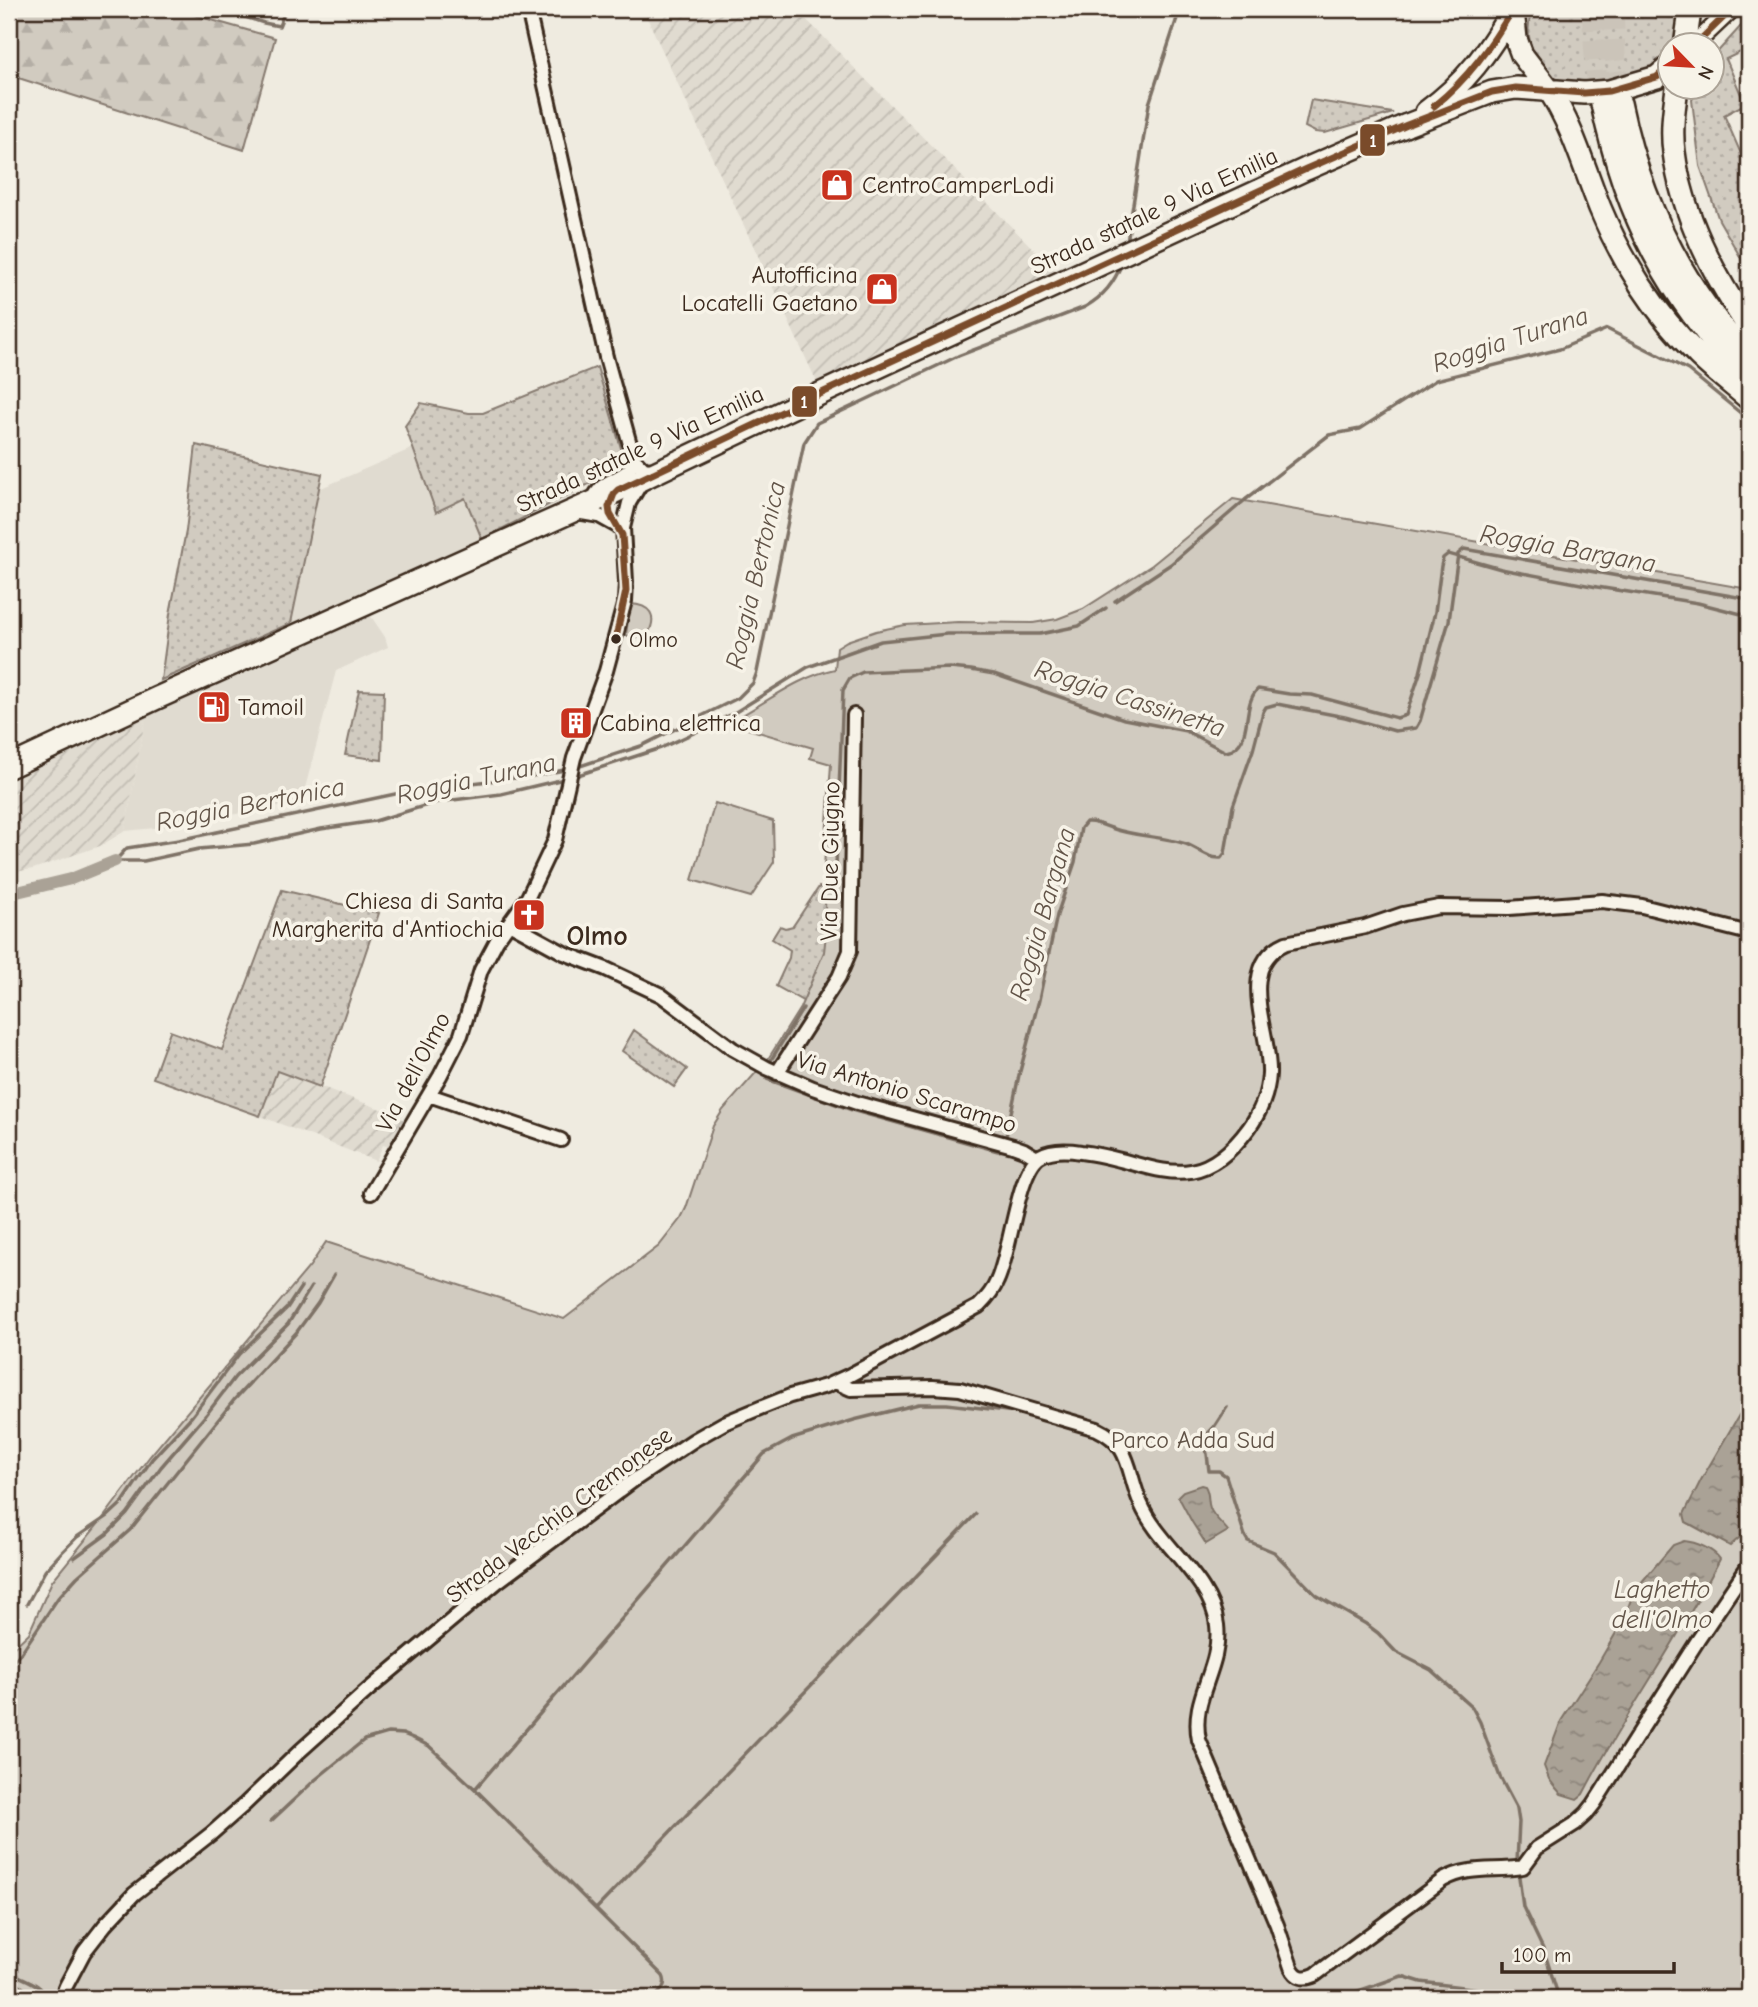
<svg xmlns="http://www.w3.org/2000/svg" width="1758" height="2007" font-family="'Comic Neue',sans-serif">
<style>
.built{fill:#e0dbd0}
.industrial{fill:url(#industrial-furrows)}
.grass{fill:url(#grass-dots);stroke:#867a6f;stroke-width:2}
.forest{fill:url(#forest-firs);stroke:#867a6f;stroke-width:2}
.park{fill:#d1cbc0;stroke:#867a6f;stroke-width:2}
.water{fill:url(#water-ripples);stroke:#7e7266;stroke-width:2}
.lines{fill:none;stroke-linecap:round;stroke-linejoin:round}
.stream{stroke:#7e7266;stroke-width:3.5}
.canal{stroke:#aaa296;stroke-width:12}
.trunk-tunnel{stroke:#cbc4b9;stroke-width:21;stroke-dasharray:21 10;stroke-linecap:butt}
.minor-casing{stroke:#3b2a1e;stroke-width:18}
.tertiary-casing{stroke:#3b2a1e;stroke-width:21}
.primary-casing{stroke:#3b2a1e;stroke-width:26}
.trunk-casing{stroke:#3b2a1e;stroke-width:26}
.minor{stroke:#f7f3e8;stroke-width:12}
.tertiary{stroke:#f7f3e8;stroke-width:16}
.primary{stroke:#f7f3e8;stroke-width:21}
.trunk{stroke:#f7f3e8;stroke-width:21}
.bus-1-casing{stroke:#f7f3e8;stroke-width:12}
.bus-1{stroke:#7a4b2a;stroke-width:7}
.bus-dot{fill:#3b2a1e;stroke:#f7f3e8;stroke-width:2.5}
.labels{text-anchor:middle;stroke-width:7;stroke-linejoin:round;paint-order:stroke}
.bus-label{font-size:22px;fill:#3b2a1e;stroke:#f7f3e8;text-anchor:start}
.poi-label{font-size:24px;fill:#3b2a1e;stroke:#f7f3e8;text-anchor:start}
.street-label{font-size:24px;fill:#3b2a1e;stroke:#f7f3e8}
.park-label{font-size:24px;fill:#605246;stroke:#f7f3e8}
.water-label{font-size:26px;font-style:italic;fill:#625448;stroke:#f7f3e8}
.quarter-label{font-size:28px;font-weight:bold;fill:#3b2a1e;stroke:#f7f3e8}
.line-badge{stroke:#f7f3e8;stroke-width:2.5}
.badge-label{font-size:19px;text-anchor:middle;font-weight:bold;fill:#fff}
</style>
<defs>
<pattern id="industrial-furrows" width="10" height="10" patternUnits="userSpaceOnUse" patternTransform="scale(1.75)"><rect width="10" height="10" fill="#e0dbd0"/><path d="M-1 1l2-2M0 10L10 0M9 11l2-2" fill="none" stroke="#c1bcb2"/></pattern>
<pattern id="grass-dots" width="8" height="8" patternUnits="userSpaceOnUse" patternTransform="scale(1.75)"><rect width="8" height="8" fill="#d1cbc0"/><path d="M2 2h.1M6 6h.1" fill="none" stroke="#b4aea5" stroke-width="1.8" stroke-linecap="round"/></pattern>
<pattern id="forest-firs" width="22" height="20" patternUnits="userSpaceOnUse" patternTransform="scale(1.75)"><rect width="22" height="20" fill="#d1cbc0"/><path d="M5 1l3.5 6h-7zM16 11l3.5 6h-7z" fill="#b4aea5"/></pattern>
<pattern id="water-ripples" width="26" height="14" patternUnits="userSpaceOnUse" patternTransform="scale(1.75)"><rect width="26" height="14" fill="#aaa296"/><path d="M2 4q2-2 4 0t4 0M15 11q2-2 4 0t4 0" fill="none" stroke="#8c847a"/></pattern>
</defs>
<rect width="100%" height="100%" fill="#efebe0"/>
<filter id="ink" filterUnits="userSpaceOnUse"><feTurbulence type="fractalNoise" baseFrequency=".0143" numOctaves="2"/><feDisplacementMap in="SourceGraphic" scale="14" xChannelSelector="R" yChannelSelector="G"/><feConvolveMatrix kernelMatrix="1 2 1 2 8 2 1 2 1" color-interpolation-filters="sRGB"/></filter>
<g filter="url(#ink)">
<path class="built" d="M413,448L436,511L465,498L484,544L294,630L291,623L319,489Z
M366,609L385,637L388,647L336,671L301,803L155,828L125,831L146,714Z"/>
<path class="industrial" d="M643,9H796L1065,281L822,393Z
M146,714L125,831L100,846L33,869L9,873V775Z
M277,1070L399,1116V1117L405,1120L393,1148L383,1145L376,1161L260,1116Z"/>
<path class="grass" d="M1532,9H1680L1675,44L1670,46C1668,73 1591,88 1569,83C1535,75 1522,38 1532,9Z
M1749,17V48L1726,59L1745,104L1724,115L1749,172V272L1719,220L1700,166L1692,100L1697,88H1712L1713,57Z
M1311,100L1393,113L1325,133L1315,132L1305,127Z
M597,367L626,465L482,539L465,498L436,512L405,426L421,403L469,413H483Z
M196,445L322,474L291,623L161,680L170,614L186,531Z
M359,690L384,691L382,760L345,755Z
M819,887L842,895L810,1005L776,986L789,958L790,950L772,939L780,926L785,928L793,926Z
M282,890L379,913L320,1087L277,1071L260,1116L153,1078L170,1031L222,1050Z
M634,1030L687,1069L674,1087L622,1051Z"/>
<path class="forest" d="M9,9H173L275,38L244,150L9,75Z"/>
<path class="park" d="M1233,499L1749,589V1998H25L27,1990L9,1977V1652L29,1633L52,1581L100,1522L150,1456L310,1266L326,1242L564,1319L659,1246L681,1218L686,1208L713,1126L723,1110L768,1059L800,1008L824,952L826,934L824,867L831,764L810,758L813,748L734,725L732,721C766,703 797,677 835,669L837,647L847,641L876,631L905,625L958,622L1033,623L1057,619L1083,609L1152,565Z
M630,604C650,605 658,615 648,634L634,638L626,635Z
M715,803L773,821L774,862L751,897L692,880Z"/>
<path class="water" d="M1749,1398V1529L1730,1546L1686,1522L1684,1514L1701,1480Z
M1201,1485L1205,1486C1210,1494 1207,1500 1210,1508C1213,1517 1223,1524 1228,1531L1206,1544L1192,1522L1178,1496L1183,1491Z
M1684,1541C1696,1542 1713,1549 1720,1559C1679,1640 1625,1713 1583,1794L1577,1799L1561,1794L1556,1788L1549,1779L1544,1766L1561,1721L1599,1662L1624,1619L1634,1591L1673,1545Z"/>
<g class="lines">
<path class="stream" d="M220,9L264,23L279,26L286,9
M1127,242L1149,104L1180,9
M1115,601L1171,564L1245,500L1329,435L1360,429L1436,380L1560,349L1607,329L1688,370L1749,420
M577,767L641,746L738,698L753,683L757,672L804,443L817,423L958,356L1085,307C1104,296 1114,283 1122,263
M572,777L661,748L696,732L734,713L808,667L881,641L947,634H1040L1079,626L1106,608
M115,861L127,848L179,840L414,790L539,775L569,769
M115,861H144L199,849L254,844L321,829L375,821L437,802L501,794L564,779
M836,866L843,690L850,678L863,672L950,668L971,670L994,674L1124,719L1186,731L1226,752C1255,746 1240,705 1258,689L1289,694L1312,695L1397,718L1406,715L1420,673L1435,612L1441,566L1443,558L1448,554L1501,569L1597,587L1698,603L1749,616
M771,1060L803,1008
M767,1079L855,1111L998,1151L1003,1150
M1005,1141L1019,1075L1039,1000L1057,915L1075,862L1081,828L1086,822C1095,821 1103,825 1111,828C1136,837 1162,836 1186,844C1198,848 1207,859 1221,858L1225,853L1233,806L1253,750L1263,712L1266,707L1277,704L1345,717L1395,731L1416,728L1420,721L1449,621L1458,554L1464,549L1749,599
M1227,1407L1214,1427L1203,1439V1444L1207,1454L1209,1471H1219L1226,1476L1245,1536L1248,1541L1274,1552L1316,1595L1366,1624L1378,1633L1396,1652L1431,1670L1472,1707L1480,1722L1500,1777L1517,1809L1519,1822L1517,1862L1523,1907L1544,1951L1559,1998
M74,1558L107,1534L127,1514L161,1467L206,1415L235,1377L288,1324L311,1287
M27,1604L45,1571L62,1552L77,1537L108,1516L123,1502L152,1459L192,1416L239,1354L287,1308L301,1287
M9,1665L21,1653L58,1598L77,1577L130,1530L234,1400L296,1333L318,1303L334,1275
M475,1789L764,1454L792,1439L854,1420L919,1404H947L1007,1411L1014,1409
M271,1821L315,1780L364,1740L388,1733L403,1734L413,1738L429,1746L475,1789L663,1976C668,1985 660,1992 654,1998
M596,1909L976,1514
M9,1971C21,1979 43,1983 46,1998
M1338,1998L1402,1976L1421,1982L1479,1989L1512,1998"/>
<path class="canal" d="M9,894L71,879L115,861"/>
<path class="trunk-tunnel" d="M1592,9L1596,72L1602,104
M1613,9L1615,54L1620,103"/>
<defs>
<path id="minor" d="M528,9L606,357L634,459L644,469L656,471
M593,501C601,475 631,481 634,459
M576,512L599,516L617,526
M509,923L564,953L606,969L661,995L733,1049L767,1068L813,1088L857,1103L1013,1146L1024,1150L1037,1158
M777,1073L839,977L850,951L854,715
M429,1095L561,1140
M371,1193L440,1076L461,1035L481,970L497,940L528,897L555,840L574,758L606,671L625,601L626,582L623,528L629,503L641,483
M835,1382L851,1389L933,1387L960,1389L1097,1429C1132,1445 1127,1473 1141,1504C1159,1546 1212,1579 1217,1625C1222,1669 1190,1696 1199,1740L1277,1925L1291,1967C1296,1978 1304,1980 1315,1975L1443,1880C1471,1865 1494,1872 1523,1867L1537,1848L1575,1824L1586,1814L1594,1804L1698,1640L1748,1566
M61,1998L66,1986L84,1952L105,1925L134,1894L212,1833L245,1804L300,1751L368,1690L497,1582L634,1480L694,1440L724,1423L760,1408L790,1396L826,1386L848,1376L979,1306C986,1299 993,1291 997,1281C1011,1252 1017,1171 1040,1156C1052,1149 1068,1150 1081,1152C1154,1161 1194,1203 1249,1128C1260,1113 1268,1093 1269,1074C1271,1032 1234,966 1286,943L1365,927L1403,914L1439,907L1509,908L1602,901L1642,906L1749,933"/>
<path id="tertiary" d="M1693,46L1732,9"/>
<path id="primary" d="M1513,10L1516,39L1522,55L1549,90
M1685,46L1689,18L1688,9
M1426,112C1466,83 1488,52 1513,9
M9,767L157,698L602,498L822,393L1306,169L1407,125L1492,92L1516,88L1584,93L1609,91L1657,77L1670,66"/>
<path id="trunk" d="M1677,88C1674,109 1671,130 1674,152C1682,216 1714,275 1749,328
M1549,90C1573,127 1584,168 1600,208C1622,261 1655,314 1697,354C1713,370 1732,384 1749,399
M1620,103C1640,199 1680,286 1749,357
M1602,104C1626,218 1668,297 1749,382"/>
</defs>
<use href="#minor" class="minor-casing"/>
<use href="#tertiary" class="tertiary-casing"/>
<use href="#primary" class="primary-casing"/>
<use href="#trunk" class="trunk-casing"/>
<use href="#minor" class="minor"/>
<use href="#tertiary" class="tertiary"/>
<use href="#primary" class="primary"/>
<use href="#trunk" class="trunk"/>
<defs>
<path id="bus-1" d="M1694,46L1732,9
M1434,106C1468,79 1491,46 1513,9
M626,591L622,535L610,514L609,507L614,494L618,490L822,393L1306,169L1407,125L1492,92L1516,88L1584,93L1609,91L1657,77L1670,66
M615,642L626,591L624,557"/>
</defs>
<use href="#bus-1" class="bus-1-casing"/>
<use href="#bus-1" class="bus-1"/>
</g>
</g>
<defs>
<symbol id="shop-square" viewBox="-11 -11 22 22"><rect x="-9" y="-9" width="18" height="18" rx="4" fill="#c8321e" stroke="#f7f3e8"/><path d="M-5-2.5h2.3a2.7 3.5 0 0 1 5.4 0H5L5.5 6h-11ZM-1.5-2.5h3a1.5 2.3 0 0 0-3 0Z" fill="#fff"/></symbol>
<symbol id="fuel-square" viewBox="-11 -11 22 22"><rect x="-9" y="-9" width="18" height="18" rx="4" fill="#c8321e" stroke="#f7f3e8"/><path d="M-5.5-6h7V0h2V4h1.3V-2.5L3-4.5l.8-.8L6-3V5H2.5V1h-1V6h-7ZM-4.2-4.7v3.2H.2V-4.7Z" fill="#fff"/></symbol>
<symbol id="building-square" viewBox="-11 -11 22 22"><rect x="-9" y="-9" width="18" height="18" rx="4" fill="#c8321e" stroke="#f7f3e8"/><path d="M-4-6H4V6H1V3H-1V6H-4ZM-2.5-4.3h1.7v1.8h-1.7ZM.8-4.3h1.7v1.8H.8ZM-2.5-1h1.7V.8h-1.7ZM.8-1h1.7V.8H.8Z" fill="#fff"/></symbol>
<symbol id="church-square" viewBox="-11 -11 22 22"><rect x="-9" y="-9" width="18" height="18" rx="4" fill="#c8321e" stroke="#f7f3e8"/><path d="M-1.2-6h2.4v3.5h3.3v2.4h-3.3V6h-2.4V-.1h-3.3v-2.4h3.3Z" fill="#fff"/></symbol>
</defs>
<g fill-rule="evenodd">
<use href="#shop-square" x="818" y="166" width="38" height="38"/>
<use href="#shop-square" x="863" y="270" width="38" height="38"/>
<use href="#fuel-square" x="195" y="688" width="38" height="38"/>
<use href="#building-square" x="557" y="704" width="38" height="38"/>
<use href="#church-square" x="510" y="896" width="38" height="38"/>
</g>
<circle class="bus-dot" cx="616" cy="639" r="6"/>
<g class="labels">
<g class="bus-label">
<text x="629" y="647">Olmo</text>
</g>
<g class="poi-label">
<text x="862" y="193">CentroCamperLodi</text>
<text x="858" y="283" text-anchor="end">Autofficina<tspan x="858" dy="28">Locatelli Gaetano</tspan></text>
<text x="238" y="715">Tamoil</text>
<text x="600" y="731">Cabina elettrica</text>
<text x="504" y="909" text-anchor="end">Chiesa di Santa<tspan x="504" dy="28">Margherita d'Antiochia</tspan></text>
</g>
<g class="street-label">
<text transform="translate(1154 211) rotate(-25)" y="8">Strada statale 9 Via Emilia</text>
<text transform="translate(640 449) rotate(-25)" y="8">Strada statale 9 Via Emilia</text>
<text transform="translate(830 861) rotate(-89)" y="8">Via Due Giugno</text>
<text transform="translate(413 1072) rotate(-62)" y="8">Via dell’Olmo</text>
<text transform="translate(907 1092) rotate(17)" y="8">Via Antonio Scarampo</text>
<text transform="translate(559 1515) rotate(-37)" y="8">Strada Vecchia Cremonese</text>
</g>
<g class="park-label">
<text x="1193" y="1448">Parco Adda Sud</text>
</g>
<g class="water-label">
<text transform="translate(1510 339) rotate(-18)" y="9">Roggia Turana</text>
<text transform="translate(1568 548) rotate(10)" y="9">Roggia Bargana</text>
<text transform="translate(755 575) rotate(-77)" y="9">Roggia Bertonica</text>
<text transform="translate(1130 698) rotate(18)" y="9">Roggia Cassinetta</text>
<text transform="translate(476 778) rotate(-12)" y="9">Roggia Turana</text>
<text transform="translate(250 804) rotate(-11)" y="9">Roggia Bertonica</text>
<text transform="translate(1042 914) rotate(-74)" y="9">Roggia Bargana</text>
<text x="1662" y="1598">Laghetto<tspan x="1662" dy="30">dell'Olmo</tspan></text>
</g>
<g class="quarter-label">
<text x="597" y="945">Olmo</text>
</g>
</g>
<g class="line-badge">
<rect x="1359" y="123" width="27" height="34" rx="7" fill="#7a4b2a"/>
<rect x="791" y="385" width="27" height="33" rx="7" fill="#7a4b2a"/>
</g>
<g class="badge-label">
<text x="1373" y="147">1</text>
<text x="804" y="408">1</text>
</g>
<rect width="1758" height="2007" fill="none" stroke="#f7f3e8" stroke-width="35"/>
<rect x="18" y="18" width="1723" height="1972" fill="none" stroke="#3b2a1e" stroke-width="2.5" filter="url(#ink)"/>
<g transform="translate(1691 66) rotate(115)"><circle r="33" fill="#f7f3e8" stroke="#aca397" stroke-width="2"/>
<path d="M0-5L12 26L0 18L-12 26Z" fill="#c8321e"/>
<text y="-10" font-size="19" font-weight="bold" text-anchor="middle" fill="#3b2a1e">N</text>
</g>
<path d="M1502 1962v10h172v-10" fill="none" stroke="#3b2a1e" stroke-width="3.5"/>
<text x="1513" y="1962" font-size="21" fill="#3b2a1e" stroke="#f7f3e8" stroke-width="5" paint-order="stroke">100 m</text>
</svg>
